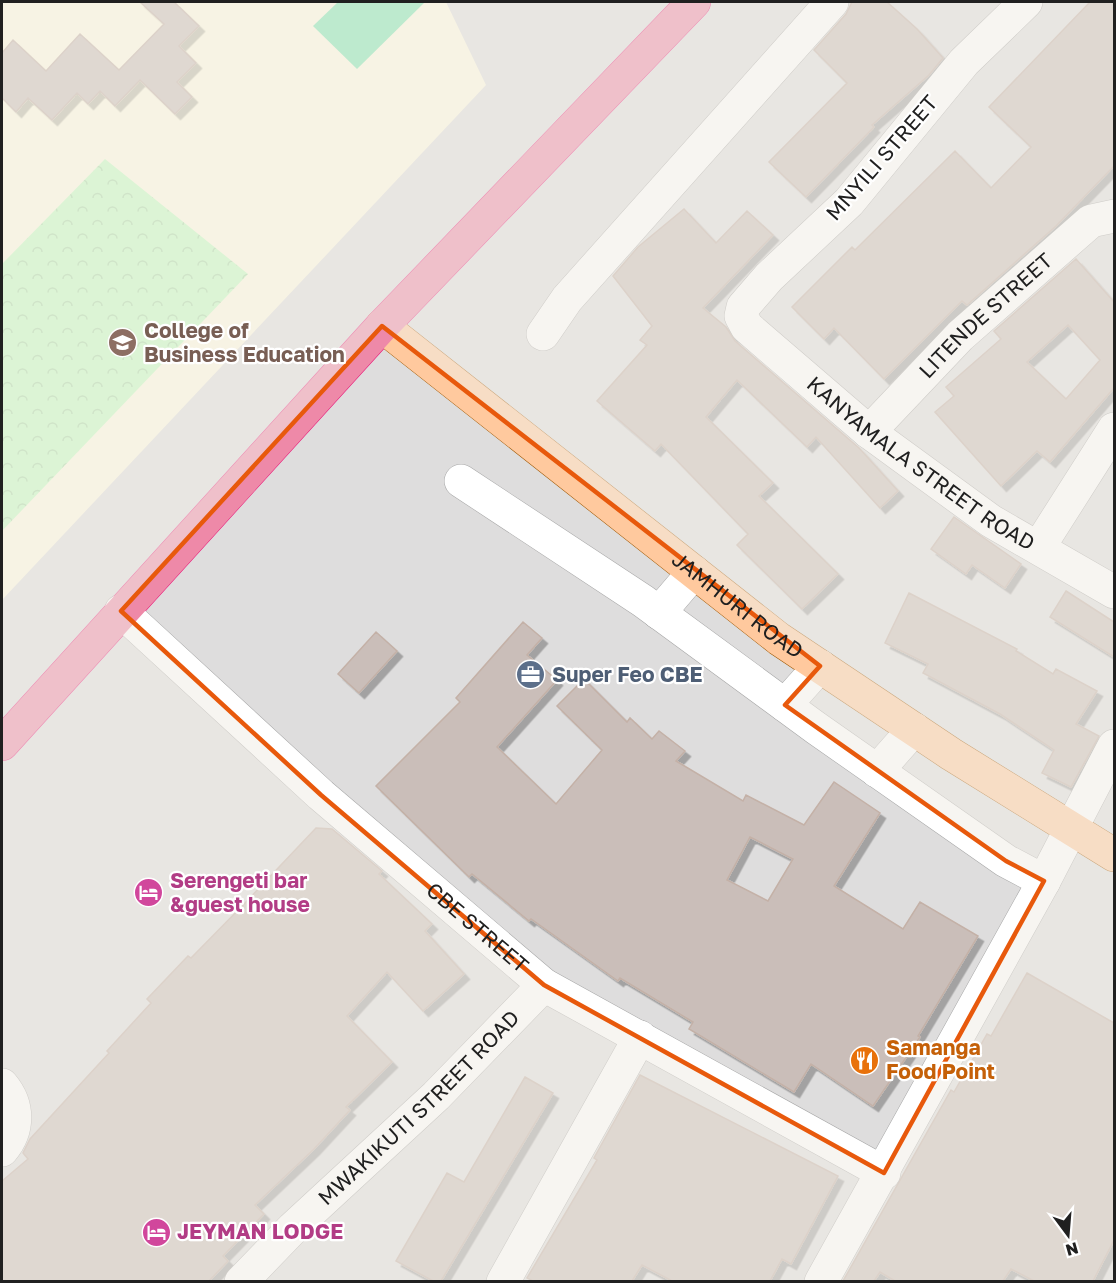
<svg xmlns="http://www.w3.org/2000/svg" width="1116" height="1283" font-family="'Golos Text',sans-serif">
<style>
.residential{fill:#dedddd}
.education{fill:#fffbe2}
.park{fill:url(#park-crowns)}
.pitch{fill:#7fe6b2}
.building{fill:#cabeb9;stroke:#c4b1a7;stroke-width:1.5;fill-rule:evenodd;filter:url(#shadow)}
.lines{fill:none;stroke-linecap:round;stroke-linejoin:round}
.minor-casing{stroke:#a7a7a7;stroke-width:34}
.major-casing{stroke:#9d5600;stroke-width:34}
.highway-casing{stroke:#e81a7a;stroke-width:34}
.minor{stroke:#fff;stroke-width:33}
.major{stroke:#ffc99e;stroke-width:33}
.highway{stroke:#ee89a8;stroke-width:33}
.marked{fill:none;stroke:#e8590c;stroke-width:4.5;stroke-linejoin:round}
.labels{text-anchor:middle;stroke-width:4.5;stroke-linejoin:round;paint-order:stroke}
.street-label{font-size:21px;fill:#202020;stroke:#fff}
.education-label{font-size:21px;font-weight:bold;fill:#785e54;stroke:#fff;text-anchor:start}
.service-label{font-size:21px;font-weight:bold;fill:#4e5e75;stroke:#fff;text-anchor:start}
.hotel-label{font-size:21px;font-weight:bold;fill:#b23c85;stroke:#fff;text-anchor:start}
.food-label{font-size:21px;font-weight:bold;fill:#c56008;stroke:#fff;text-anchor:start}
</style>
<defs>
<pattern id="park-crowns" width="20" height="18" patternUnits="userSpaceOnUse" patternTransform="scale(1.5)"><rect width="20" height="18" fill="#c4fdc1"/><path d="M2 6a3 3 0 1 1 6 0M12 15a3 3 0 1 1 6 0" fill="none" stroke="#a8d9a6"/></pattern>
<filter id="shadow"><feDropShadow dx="5.5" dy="5.5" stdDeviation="0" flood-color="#0004"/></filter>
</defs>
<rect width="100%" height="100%" fill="#f1ece6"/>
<path class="residential" d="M2,2H1114V1281H2Z"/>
<path class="education" d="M2,2H446L486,85L2,600Z"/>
<path class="park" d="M105,159L248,274L2,531V264Z"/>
<path class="pitch" d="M338,2H425L357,69L313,26Z"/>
<path class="building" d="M140,2H174L199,26L179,46L196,63L177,82L192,97L175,114L140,80L115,106L100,91L88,104L77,93L52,120L28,98L16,112L2,98V53L13,40L46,71L80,34L119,70L164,24Z
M852,2H887L917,29L943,58L929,75L872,125L874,127L806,197L769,162L847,83L814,50L846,14Z
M1090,2H1114V166L1056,226L967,305L962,301L884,379L834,328L824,339L792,307L852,247L855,250L955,151L991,188L1031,147L989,107Z
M684,209L716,243L747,211L773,235L703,308L726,327L735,341L859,448L898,491L880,508L816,437L807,447L737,380L706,417L773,483L759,496L838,574L802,609L737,545L748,534L661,444L655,451L597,401L647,345L640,340L652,326L613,276L638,247Z
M1076,259L1114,302V388L1050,462L1037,451L1001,486L935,412L954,396L946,387L1001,339L994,331ZM1068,325L1100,360L1066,399L1027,362Z
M954,517L1021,564L1005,588L972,565L966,574L931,549Z
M1066,591L1114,622V657L1050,617Z
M909,593L1017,649L1016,651L1053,674L1056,669L1097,691L1076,724L1099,736L1071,787L1042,773L1054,750L1000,714L923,673L928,664L885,643Z
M523,622L542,638L527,655L557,680L497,747L556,804L602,750L557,706L584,679L627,722L630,718L652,739L659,731L685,751L676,761L743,801L746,795L804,825L834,782L880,813L834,886L903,929L920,902L978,936L918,1036L920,1037L873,1106L811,1064L794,1092L689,1029L693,1022L620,978L618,981L531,919L529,921L472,874L469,877L376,786L460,702L456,698ZM750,837L793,859L768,901L727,880Z
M376,632L397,651L359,693L338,674Z
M316,828L332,829L382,871L379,874L432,924L425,931L464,974L423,1011L387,972L347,1016L392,1062L346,1107L350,1110L314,1149L255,1205L264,1214L223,1256L228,1261L209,1281H2V1181L28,1159L23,1153L30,1139L109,1053L107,1051L151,1003L147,999L188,956L191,958L246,902Z
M1027,973L1114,1023V1240L1093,1281H1034L1011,1269L1003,1281H895L880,1272L874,1281H843L951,1090L954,1092L987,1034L991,1036Z
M640,1075L838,1176L791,1264L782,1259L770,1281H672L642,1265L632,1281H533L527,1278L597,1160L594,1158Z
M525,1077L553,1093L441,1281H433L396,1261L447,1173L464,1182Z"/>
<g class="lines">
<defs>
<g id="minor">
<path id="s1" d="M1026,2L964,62L849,202L769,277L743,307L741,316L747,327L869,432L991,521L1114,592"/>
<path d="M543,334L567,299L832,2"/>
<path id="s2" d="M869,432L960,336L1091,221L1114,216"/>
<path d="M461,481L643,601L816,728L1006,861L1044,881"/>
<path d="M1039,547L1114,429"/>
<path id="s3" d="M121,611L321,795L544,985L884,1173"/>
<path d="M659,613L694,572"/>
<path d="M785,705L820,666"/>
<path d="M877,771L914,729"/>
<path d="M2,1085C19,1105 19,1130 2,1150"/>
<path id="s4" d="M241,1282L293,1228L436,1096L544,985"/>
<path d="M503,1282L640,1037"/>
<path d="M821,1282L1044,881L1114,746"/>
</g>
<g id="major">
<path id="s5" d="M382,326L779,639L951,754L1114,855"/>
</g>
<path id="highway" d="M2,744L382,326L694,2"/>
</defs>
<use href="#minor" class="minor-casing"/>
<use href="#major" class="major-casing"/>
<use href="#highway" class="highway-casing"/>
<use href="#minor" class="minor"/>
<use href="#major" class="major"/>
<use href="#highway" class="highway"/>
</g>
<path d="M0 0H1116V1283H0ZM382,326L820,666L785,705L1006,861L1044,881L884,1173L544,985L321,795L121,611Z" fill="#f1ece6" fill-opacity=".55" fill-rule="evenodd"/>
<path class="marked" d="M382,326L820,666L785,705L1006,861L1044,881L884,1173L544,985L321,795L121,611Z"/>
<defs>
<symbol id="school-disc" viewBox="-11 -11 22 22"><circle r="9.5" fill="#8d6e63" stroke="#fff"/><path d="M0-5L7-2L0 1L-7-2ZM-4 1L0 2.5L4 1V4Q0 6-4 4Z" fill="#fff"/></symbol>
<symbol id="office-disc" viewBox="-11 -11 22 22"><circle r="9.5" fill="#5c6f8a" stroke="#fff"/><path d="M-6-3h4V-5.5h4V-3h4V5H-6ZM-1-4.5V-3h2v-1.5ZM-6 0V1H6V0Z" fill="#fff"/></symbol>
<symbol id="hotel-disc" viewBox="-11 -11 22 22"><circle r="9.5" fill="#d1479c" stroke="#fff"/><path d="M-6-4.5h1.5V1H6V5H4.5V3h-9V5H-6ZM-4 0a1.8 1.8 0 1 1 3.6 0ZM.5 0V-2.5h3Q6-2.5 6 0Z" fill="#fff"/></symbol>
<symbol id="restaurant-disc" viewBox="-11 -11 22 22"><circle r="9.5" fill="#e8710a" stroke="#fff"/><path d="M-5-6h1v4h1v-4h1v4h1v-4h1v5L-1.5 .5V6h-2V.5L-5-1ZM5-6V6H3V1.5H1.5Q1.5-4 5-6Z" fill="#fff"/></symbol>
</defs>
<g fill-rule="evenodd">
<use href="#school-disc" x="106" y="326" width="33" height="33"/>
<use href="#office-disc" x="514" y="658" width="33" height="33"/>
<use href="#hotel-disc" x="132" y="876" width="33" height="33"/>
<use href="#restaurant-disc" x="848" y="1044" width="33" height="33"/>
<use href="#hotel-disc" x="140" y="1216" width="33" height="33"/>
</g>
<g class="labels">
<g class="street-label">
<text transform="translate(882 158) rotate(-49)" y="7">MNYILI STREET</text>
<text dy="7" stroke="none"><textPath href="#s2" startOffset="165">LITENDE STREET</textPath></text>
<text dy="7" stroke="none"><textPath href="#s1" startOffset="660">KANYAMALA STREET ROAD</textPath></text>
<text dy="7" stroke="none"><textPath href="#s5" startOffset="452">JAMHURI ROAD</textPath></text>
<text dy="7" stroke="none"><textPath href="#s3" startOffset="477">CBE STREET</textPath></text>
<text dy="7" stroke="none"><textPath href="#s4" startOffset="249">MWAKIKUTI STREET ROAD</textPath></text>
</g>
<g class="education-label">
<text x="144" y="338">College of<tspan x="144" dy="24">Business Education</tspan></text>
</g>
<g class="service-label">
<text x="552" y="682">Super Feo CBE</text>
</g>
<g class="hotel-label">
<text x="170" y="888">Serengeti bar<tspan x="170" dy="24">&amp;guest house</tspan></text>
<text x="177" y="1239">JEYMAN LODGE</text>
</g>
<g class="food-label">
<text x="886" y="1055">Samanga<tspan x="886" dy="24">Food Point</tspan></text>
</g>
</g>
<rect width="1116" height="1283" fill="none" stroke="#202020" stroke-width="6"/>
<g transform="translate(1068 1235) rotate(164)" stroke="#ffffff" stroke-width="4.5" paint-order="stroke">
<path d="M0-4.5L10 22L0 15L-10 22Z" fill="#202020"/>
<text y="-9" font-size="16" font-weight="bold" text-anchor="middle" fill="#202020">N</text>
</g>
</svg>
